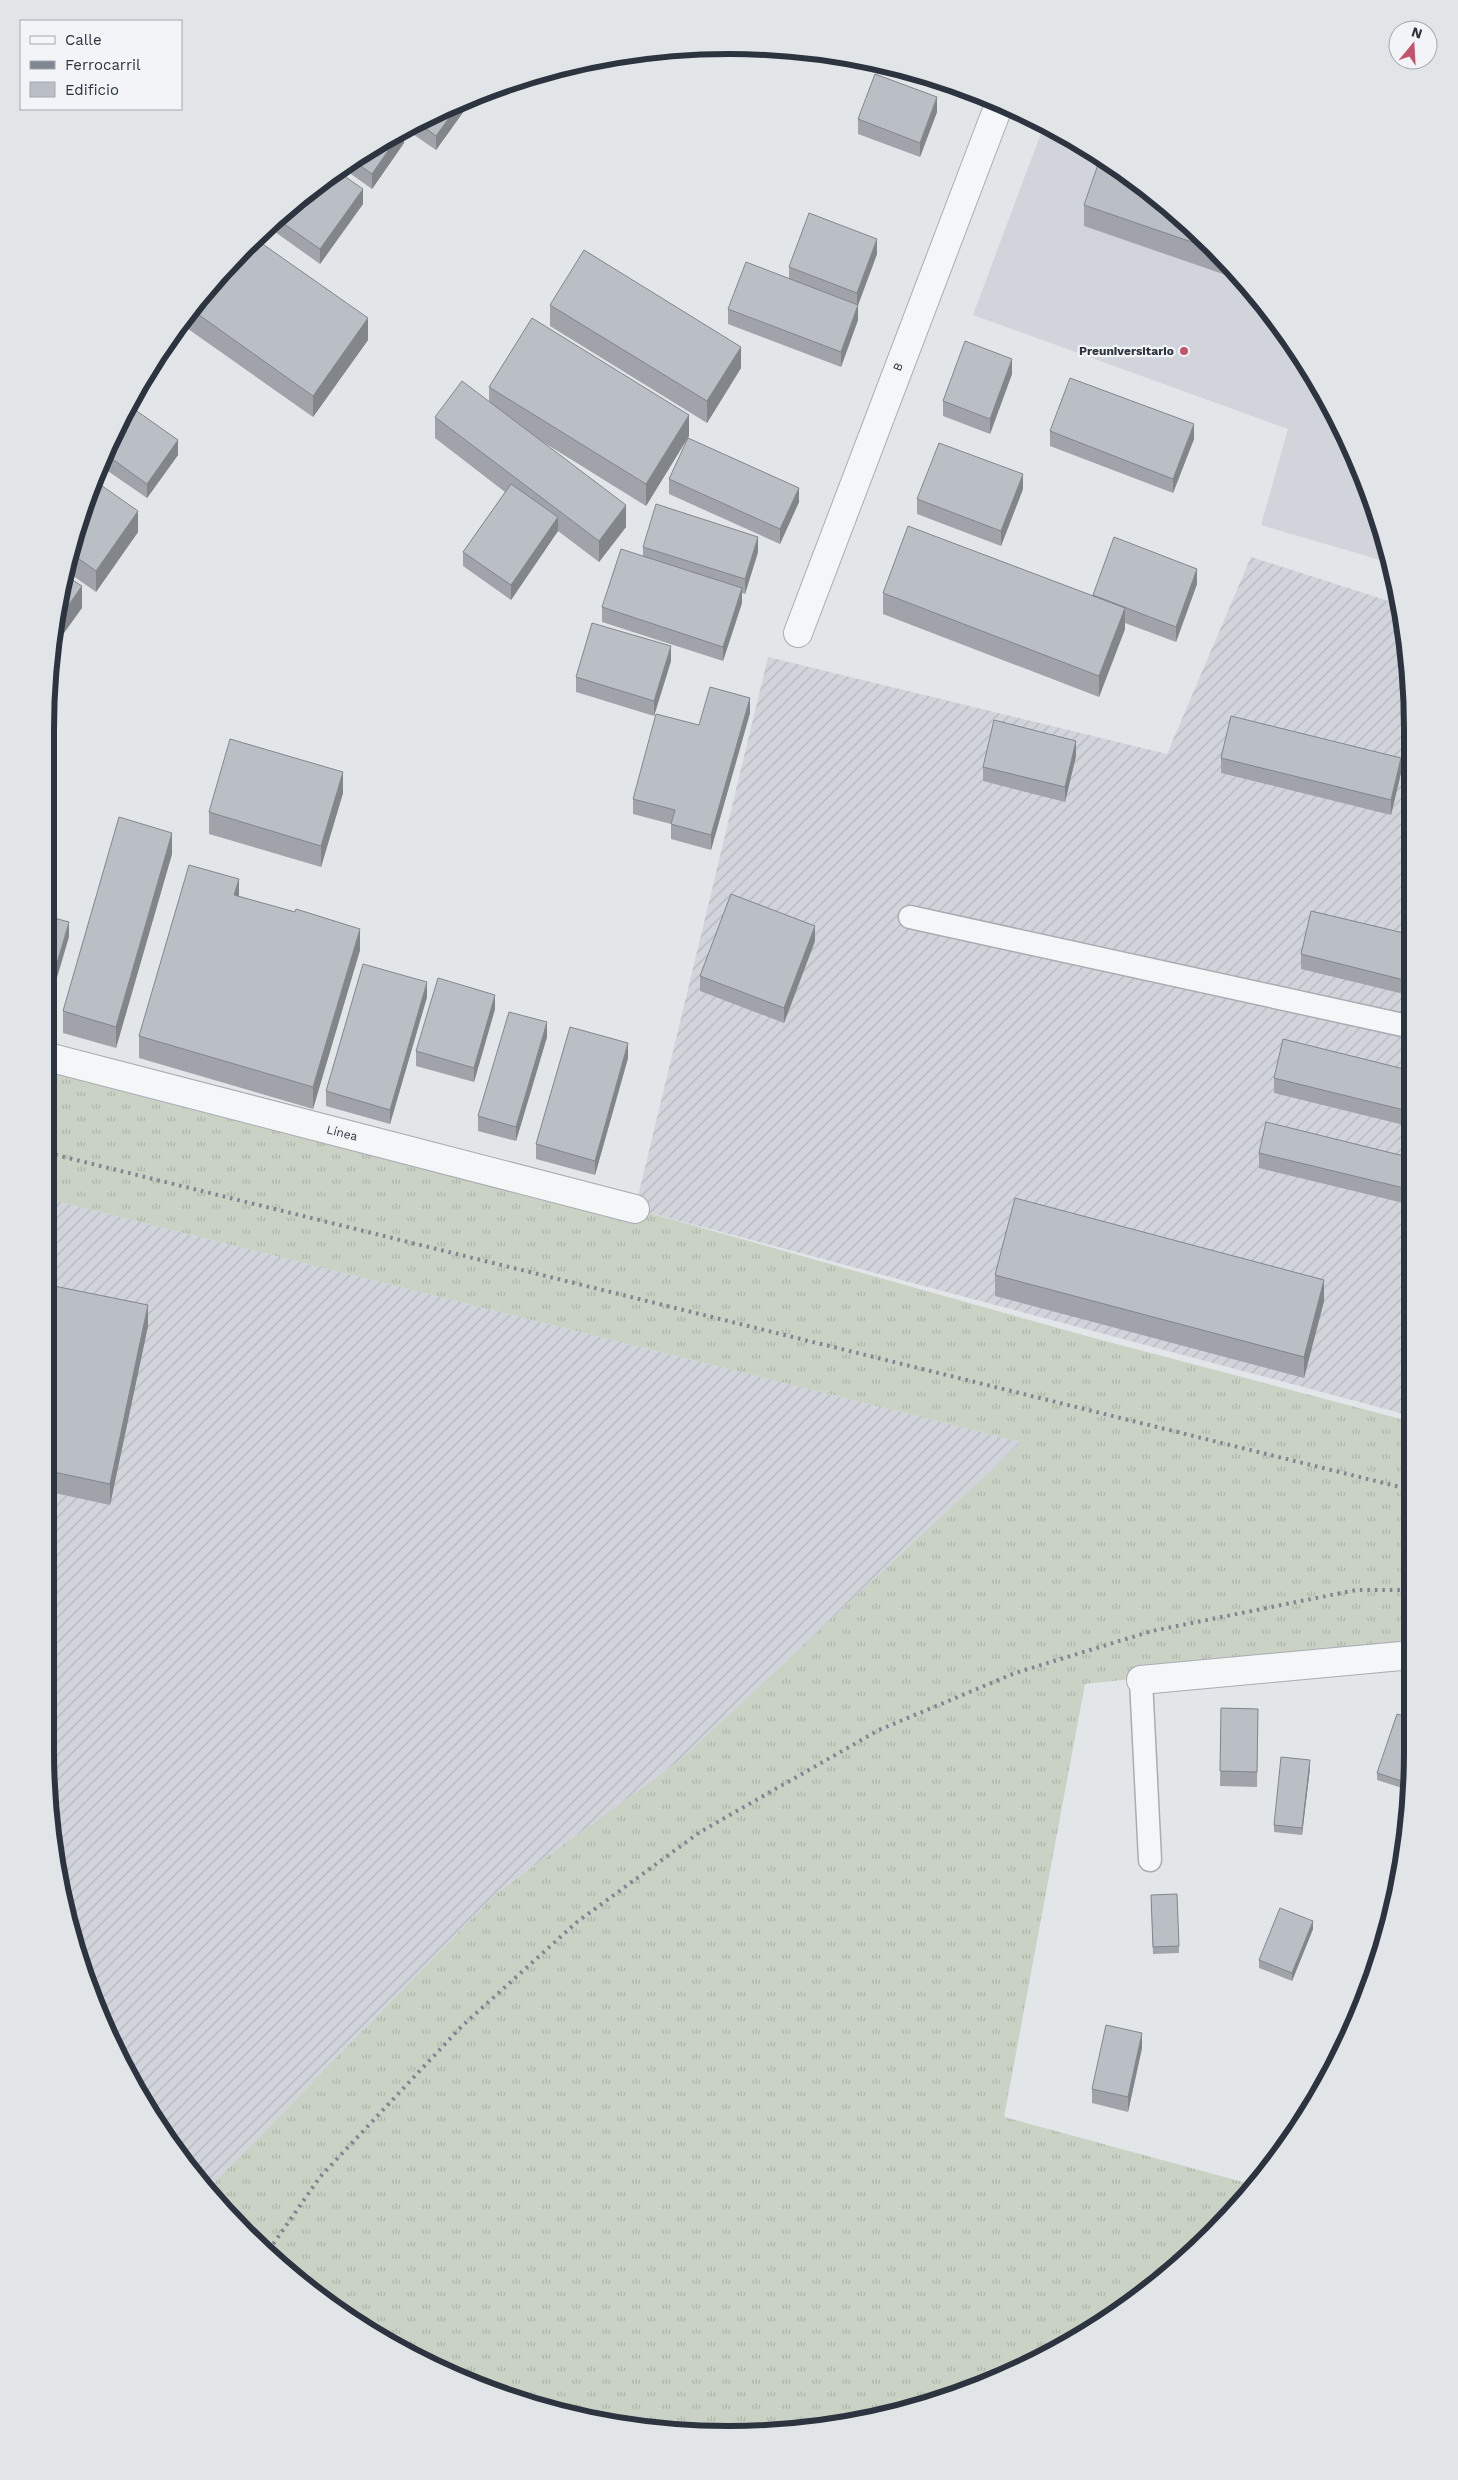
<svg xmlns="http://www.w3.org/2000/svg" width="1458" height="2480" font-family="'Work Sans',sans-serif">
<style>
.built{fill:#d1d5db}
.industrial{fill:url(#industrial-furrows)}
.grass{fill:url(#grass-tufts)}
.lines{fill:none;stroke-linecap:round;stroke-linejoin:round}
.lane-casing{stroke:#a8adb3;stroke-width:25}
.street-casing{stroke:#a8adb3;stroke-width:30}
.lane{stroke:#f5f6f8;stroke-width:22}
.street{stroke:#f5f6f8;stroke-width:28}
.rail{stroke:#7d8691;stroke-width:4;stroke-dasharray:2.5 5;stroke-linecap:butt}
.wall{fill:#a0a4aa}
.shaded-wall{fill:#82868b}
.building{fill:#babfc6;stroke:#82868b}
.poi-dot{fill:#c2546b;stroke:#f2f4f7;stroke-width:2}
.labels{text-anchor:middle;stroke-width:4.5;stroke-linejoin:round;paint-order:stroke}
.poi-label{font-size:12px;font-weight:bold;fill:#2c3440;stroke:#f2f4f7;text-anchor:end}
.street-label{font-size:12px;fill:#2c3440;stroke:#f2f4f7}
.rim{fill:none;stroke:#2c3440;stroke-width:6}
</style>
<defs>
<pattern id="industrial-furrows" width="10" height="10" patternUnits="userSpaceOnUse" patternTransform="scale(1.25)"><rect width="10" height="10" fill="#d1d5db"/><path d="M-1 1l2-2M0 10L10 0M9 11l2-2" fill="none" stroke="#b4b7bd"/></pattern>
<pattern id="grass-tufts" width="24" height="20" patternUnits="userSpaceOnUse" patternTransform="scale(1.25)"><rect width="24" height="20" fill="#c9d2c4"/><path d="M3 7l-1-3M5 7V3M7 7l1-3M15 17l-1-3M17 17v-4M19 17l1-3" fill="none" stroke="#adb5a9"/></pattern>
</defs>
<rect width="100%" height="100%" fill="#e2e6e9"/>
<path class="built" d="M1044,125L1109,160L1243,278L1321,387L1377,509L1387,562L1261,525L1288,429L973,315Z"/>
<path class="industrial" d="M1251,557L1395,603L1412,684V1416L635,1209L768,657L1167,754Z
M48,1199L1021,1442L680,1760L497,1893L208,2189L186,2167L116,2054L81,1971L51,1841Z"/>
<path class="grass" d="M48,1061L635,1209L1090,1337L1412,1422V1648L1085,1684L1004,2117L1254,2185L1213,2234L1145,2294L1032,2364L949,2399L819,2429L729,2435L639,2429L509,2399L426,2364L313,2294L208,2189L497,1893L680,1760L1021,1442L48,1199Z"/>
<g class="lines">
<defs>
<path id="lane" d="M910,917L1412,1027
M1141,1680L1150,1860"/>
<path id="street" d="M798,633L1000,102
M48,1057L635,1209
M1141,1680L1412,1655"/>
</defs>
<use href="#lane" class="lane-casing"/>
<use href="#street" class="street-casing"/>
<use href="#lane" class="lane"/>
<use href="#street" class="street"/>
<path class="rail" d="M48,1153L1412,1490
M269,2250L320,2177L462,2026L577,1922L700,1832L879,1730L1015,1673L1152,1631L1356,1590H1412"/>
</g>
<path class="wall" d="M788,51L798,52L797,54Z
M929,78L971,91L968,98L929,84Z
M464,99V111L436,150L407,130Z
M937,112L920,157L858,134V119Z
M404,131V143L372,189L341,167L349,160Z
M1109,160L1243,278L1246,282L1084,226V205Z
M337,171L363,204L320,264L268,227Z
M246,245L368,340L313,417L181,324Z
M877,254L858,305V320L841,367L728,324V309L789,279V267Z
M550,305L741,368L707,423L550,326Z
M1012,374L990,434L943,416V401Z
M489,387L689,436L646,506L543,442L626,527L599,562L558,531L511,600L463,566V552L505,492L435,438V417L489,401Z
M131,407L178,455L147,498L102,467Z
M1050,431L1194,439L1173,493L1050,446Z
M669,479L799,502L780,544L669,494Z
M1023,489L1001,546L917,514V499Z
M81,509L138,532L96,592L69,573Z
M643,547L758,552L745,594L742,593V603L723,661L602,622V607L643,556Z
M1197,584L1176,642L1125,623V629L1099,697L883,614V593L1093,595Z
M671,661L654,716L576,692V677Z
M750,713L711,850L671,839V824L633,814V799L699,725Z
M1076,756L1065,802L983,781V767Z
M1221,758L1401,773L1391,815L1221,773Z
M343,793L321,867L209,834V812Z
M172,854L116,1048L63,1033V1011Z
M239,896L360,950L313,1109L139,1058V1036Z
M1412,935V996L1301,969V954Z
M815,941L784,1023L700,991V976Z
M427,997L390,1124L326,1106V1091Z
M495,1009L474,1082L416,1066V1051Z
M547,1037L516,1141L478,1131V1116Z
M628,1058L595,1175L536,1159V1144Z
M1412,1071V1127L1274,1093V1078Z
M1259,1153L1412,1158V1205L1259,1168Z
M995,1275L1324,1301L1304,1378L995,1296Z
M49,1285L148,1326L110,1505L50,1492Z
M1221,1708L1258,1709L1257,1787L1220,1786Z
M1412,1718V1760L1402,1788L1377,1780V1773Z
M1310,1768L1302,1835L1274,1832V1825Z
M1177,1894L1179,1953L1153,1954L1151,1903Z
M1313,1929L1292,1981L1259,1968V1960Z
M1142,2048L1128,2112L1092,2103V2089Z"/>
<path class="shaded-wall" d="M968,90L971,91L968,98Z
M937,97V112L920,157V143Z
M464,99V111L436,150V136L462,100Z
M404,131V143L372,189V174L401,132Z
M363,189V204L320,264V249Z
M877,239V254L857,308V293Z
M858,305V320L841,367V352Z
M368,318V340L313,417V396Z
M741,347V368L707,423V401Z
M1012,359V374L990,434V419Z
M689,415V436L646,506V484Z
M1194,424V439L1173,493V479Z
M178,440V455L147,498V484Z
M1023,474V489L1001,546V531Z
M799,488V502L780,544V529Z
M626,505V527L599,562V541Z
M138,511V532L96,592V571Z
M558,517V531L511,600V585Z
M758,537V552L745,594V579Z
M1197,569V584L1176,642V627Z
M82,586V608L54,647L60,617Z
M742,588V603L723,661V647Z
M1125,608V629L1099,697V676Z
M671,646V661L654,716V701Z
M750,698V713L711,850V835Z
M1076,741V756L1065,802V787Z
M1401,758V773L1391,815V800Z
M343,772V793L321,867V846Z
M172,833V854L116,1048V1027Z
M239,879V900L234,895Z
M69,922V937L48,1008V994Z
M815,926V941L784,1023V1008Z
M360,929V950L313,1109V1087Z
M427,982V997L390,1124V1110Z
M495,995V1009L474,1082V1068Z
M547,1022V1037L516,1141V1127Z
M628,1043V1058L595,1175V1161Z
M1324,1280V1301L1304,1378V1357Z
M148,1305V1326L110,1505V1484Z
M1412,1752V1760L1402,1788V1781Z
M1310,1760V1768L1302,1835V1828Z
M1313,1921V1929L1292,1981V1973Z
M1142,2033V2048L1128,2112V2097Z"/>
<path class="building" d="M875,74L937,97L920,143L858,119Z
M462,100L436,136L419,123Z
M401,132L372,174L351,159Z
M1101,156L1109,160L1209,248L1084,205Z
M337,171L363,189L320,249L277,219Z
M809,213L877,239L857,293L789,267Z
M254,238L368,318L313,396L192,310L246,245Z
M584,250L741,347L707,401L550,305Z
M746,262L858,305L841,352L728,309Z
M532,318L689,415L646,484L489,387Z
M965,341L1012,359L990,419L943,401Z
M1070,378L1194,424L1173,479L1050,431Z
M462,381L626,505L599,541L435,417Z
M131,407L178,440L147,484L108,456Z
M688,438L799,488L780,529L669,479Z
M939,443L1023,474L1001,531L917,499Z
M95,481L138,511L96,571L72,554L81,509Z
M511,484L558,517L511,585L463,552Z
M656,504L758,537L745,579L643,547Z
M908,526L1125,608L1099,676L883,593Z
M1114,537L1197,569L1176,627L1093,595Z
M621,549L742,588L723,647L602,607Z
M68,577L82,586L60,617Z
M592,623L671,646L654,701L576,677Z
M710,687L750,698L711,835L671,824L675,810L633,799L656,714L699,725Z
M1231,716L1401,758L1391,800L1221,758Z
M994,720L1076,741L1065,787L983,767Z
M230,739L343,772L321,846L209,812Z
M119,817L172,833L116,1027L63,1011Z
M189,865L239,879L234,895L295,912L296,909L360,929L313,1087L139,1036Z
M731,894L815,926L784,1008L700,976Z
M1311,911L1412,935V982L1301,954Z
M47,916L69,922L48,994Z
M363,964L427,982L390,1110L326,1091Z
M438,978L495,995L474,1068L416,1051Z
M509,1012L547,1022L516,1127L478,1116Z
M570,1027L628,1043L595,1161L536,1144Z
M1283,1039L1412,1071V1112L1274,1078Z
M1266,1122L1412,1158V1190L1259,1153Z
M1015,1198L1324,1280L1304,1357L995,1275Z
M49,1285L148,1305L110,1484L49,1471Z
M1221,1708L1258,1709L1257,1772L1220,1771Z
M1397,1714L1412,1718V1752L1402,1781L1377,1773Z
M1281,1757L1310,1760L1302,1828L1274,1825Z
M1177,1894L1179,1946L1153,1947L1151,1895Z
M1280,1908L1313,1921L1292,1973L1259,1960Z
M1106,2025L1142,2033L1128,2097L1092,2089Z"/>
<circle class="poi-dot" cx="1184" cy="351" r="5"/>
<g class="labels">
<g class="poi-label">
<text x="1174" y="355">Preuniversitario</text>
</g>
<g class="street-label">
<text transform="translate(898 367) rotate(-69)" y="4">B</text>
<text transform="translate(342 1133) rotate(14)" y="4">Línea</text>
</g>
</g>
<path d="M0 0H1458V2480H0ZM729 54H729A675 675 0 0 1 1404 729V1751A675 675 0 0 1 729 2426H729A675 675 0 0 1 54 1751V729A675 675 0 0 1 729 54Z" fill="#e2e5e8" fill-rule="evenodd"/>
<path class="rim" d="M729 54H729A675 675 0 0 1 1404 729V1751A675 675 0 0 1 729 2426H729A675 675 0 0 1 54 1751V729A675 675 0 0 1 729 54Z"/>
<rect x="20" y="20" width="162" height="90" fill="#f2f4f7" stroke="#a3a7ae"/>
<rect x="30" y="36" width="25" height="8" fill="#f5f6f8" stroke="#a3a7ae"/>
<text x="65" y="45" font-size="15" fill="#2c3440">Calle</text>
<rect x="30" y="61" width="25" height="8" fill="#7d8691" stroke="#a3a7ae"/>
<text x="65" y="70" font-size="15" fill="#2c3440">Ferrocarril</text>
<rect x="30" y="82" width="25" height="15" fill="#babfc6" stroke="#a3a7ae"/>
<text x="65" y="95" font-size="15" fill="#2c3440">Edificio</text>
<g transform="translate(1413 45) rotate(18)"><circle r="24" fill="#f2f4f7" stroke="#a3a7ae"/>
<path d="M0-4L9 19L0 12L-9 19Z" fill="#c2546b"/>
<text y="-8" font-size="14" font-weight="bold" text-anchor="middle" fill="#2c3440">N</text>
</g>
</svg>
